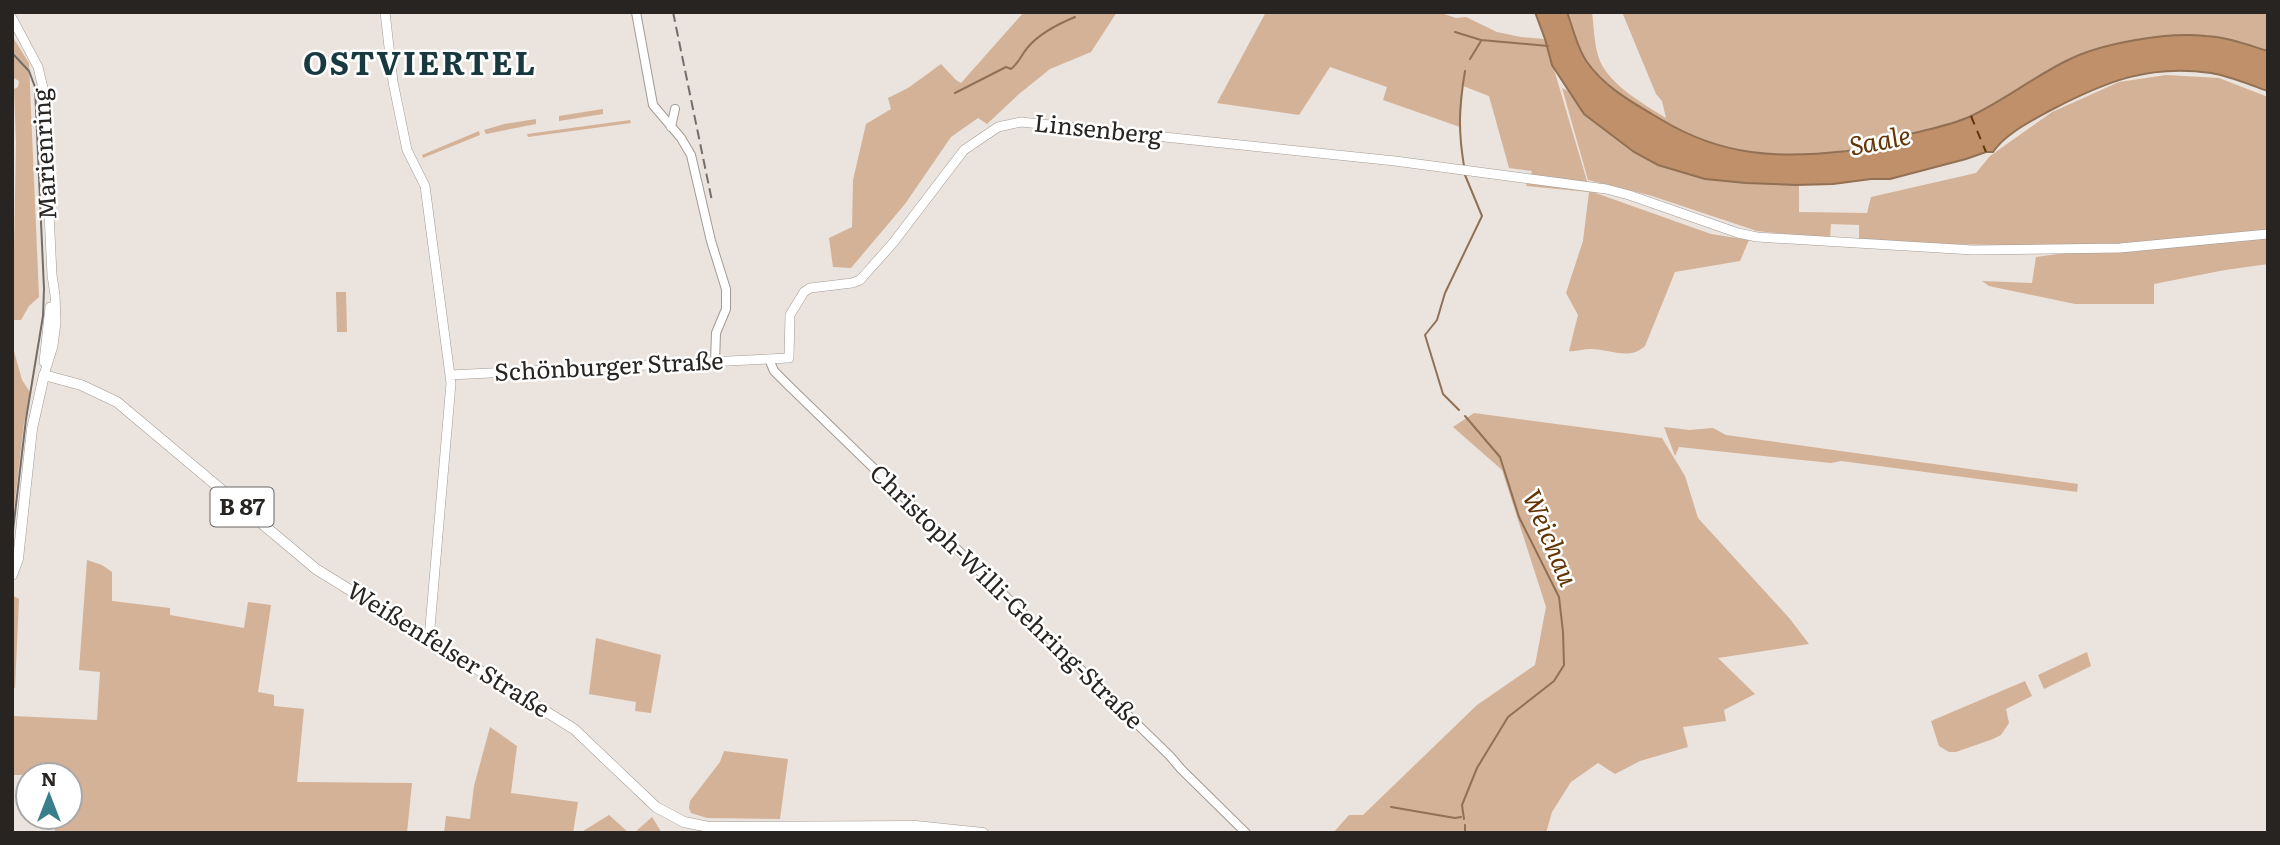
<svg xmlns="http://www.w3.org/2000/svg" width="2280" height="845" font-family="Literata,serif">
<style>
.green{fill:#d4b297}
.water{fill:#bf906a;stroke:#917054;stroke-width:2}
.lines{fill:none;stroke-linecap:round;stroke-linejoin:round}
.stream{stroke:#917054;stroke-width:2}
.ferry{stroke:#633504;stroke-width:2;stroke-dasharray:9 7;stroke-linecap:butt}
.tertiary-casing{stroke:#a29b95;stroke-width:10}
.secondary-casing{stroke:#a29b95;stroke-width:10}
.primary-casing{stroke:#a29b95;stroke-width:11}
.tertiary{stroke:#fff;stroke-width:8}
.secondary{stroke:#fff;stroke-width:9}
.primary{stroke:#fff;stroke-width:10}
.tram{stroke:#736e6a;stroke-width:2}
.rail{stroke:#736e6a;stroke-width:2;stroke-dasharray:10 5;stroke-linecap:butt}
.labels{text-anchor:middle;stroke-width:5;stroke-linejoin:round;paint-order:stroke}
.shield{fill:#fff;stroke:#686664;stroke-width:2}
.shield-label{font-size:23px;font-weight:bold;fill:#272422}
.street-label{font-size:24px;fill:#272422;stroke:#fff}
.water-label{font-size:26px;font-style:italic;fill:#633504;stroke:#fff}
.district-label{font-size:32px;font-weight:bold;letter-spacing:2px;fill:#18393f;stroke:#fff}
</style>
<rect width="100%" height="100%" fill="#ebe3dd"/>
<path class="green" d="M1024,12H1117L1091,52L1050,69L1019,94L987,124L978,118L951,137L905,204L851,268L833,267L829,238L852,227L853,180L866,124L891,109L888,98L908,88L941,64L956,80L961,83Z
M1266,12H1438L1456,18L1466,17L1497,32L1521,37L1545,39L1590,191L1711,234L1749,240L1740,261L1675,272L1645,346C1629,361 1610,349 1591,349C1583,349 1577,352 1569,351L1578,315L1566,293L1583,241L1589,192L1526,186L1532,171L1509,168L1489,96L1463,86L1460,127L1383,100L1387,87L1330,67L1299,115L1217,103Z
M1567,12H1592C1594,27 1594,47 1600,61C1610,85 1645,105 1666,118L1662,101L1656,94L1622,12H2192L2193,14L2199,12H2268V51C2218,36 2178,30 2127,42C2092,50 2051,70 2020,89C2002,100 1984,112 1964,119C1906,139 1811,164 1750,153C1715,147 1683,133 1652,115C1629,101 1603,85 1587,62C1577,48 1573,28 1567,12Z
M12,36L29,63L39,297L29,306L21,320H13V300L16,143L14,89L18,87L19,81L12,77Z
M2166,75L2219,78L2268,97V264L2225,270L2154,284V304H2075L1989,286L1982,281L2032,283L2036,257L2065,253L2064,246L1937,244L1859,240V225L1831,224L1830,239L1757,231L1652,196L1588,180L1562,88L1570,92L1584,115L1658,165L1705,179L1746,183L1799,184V212L1867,213L1871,197L1976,173L1990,156L2052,112L2119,82Z
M603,109V114L559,121V116Z
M536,119V124L486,134L484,130L504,124Z
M630,120L631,123L528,137L527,134Z
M479,131L480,135L423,158L422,155Z
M336,292H346L347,332H337Z
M12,344L22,380L30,392L24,423L12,526Z
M1474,413L1662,438L1685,476L1698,518L1790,619L1809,644L1718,658L1755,694L1724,710L1726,721L1683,727L1688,747L1640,761L1615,774L1598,763L1571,782L1552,812L1546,833H1333L1349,815H1363L1477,705L1535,665L1546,607L1502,470L1453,427Z
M1664,427L1689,430L1713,428L1726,435L2078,484L2077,492L1841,461L1831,463L1679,447L1675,456Z
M87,560L102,565L112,572V601L170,608V615L244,628L248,602L271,605L258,692L274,695V706L304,709L297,782L412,783L407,833H55V817H70V781H74V774L13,775L14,716L97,720L100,672L79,670Z
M12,595L19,599L15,688H12Z
M596,638L661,655L651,713L635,711L636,702L589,694Z
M2087,652L2091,666L2044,689L2038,675Z
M2025,681L2032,696L2006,709L2009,723L2001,735L1993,739L1956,752H1949L1939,746L1931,721Z
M490,727L517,746L511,793L578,802L573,833H444L446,816L470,819L474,786Z
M724,751L788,759L780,819L707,818L691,813L689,808L690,801L720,762Z
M609,815L629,833H580Z
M652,817L662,833H634Z"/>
<path class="water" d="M1535,12H1567C1573,28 1577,48 1587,62C1605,88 1635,104 1662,120C1722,156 1778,159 1846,151C1865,148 1884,141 1903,136C1924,130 1949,126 1969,117C2003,101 2032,78 2066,61C2101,43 2166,32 2206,36C2227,37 2248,45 2268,51V91C2250,85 2230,76 2211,73C2150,64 2107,81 2053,109C2033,120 2006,133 1993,152H1986L1966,159L1890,179H1871L1833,184L1796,185L1746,183L1705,179L1658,165L1634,152L1584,114L1552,65L1545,39Z"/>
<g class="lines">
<path class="stream" d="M1455,32L1481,40L1548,46
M1470,59L1481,41
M955,93L1006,67L1011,69C1019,63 1021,55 1028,47C1040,33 1058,24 1075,17
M1464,166C1458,130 1459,107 1465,71
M1459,410L1443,394L1425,335L1437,320L1445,293L1482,216L1465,175
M1391,807L1455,818L1461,817
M1464,819L1462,805L1477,768L1508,717L1554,681L1564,665L1563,632L1559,597L1519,517L1500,457L1465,416
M1465,833V825"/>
<path class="ferry" d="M1971,116L1986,152"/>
<defs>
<path id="tertiary" d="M636,12L653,105L681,138L691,155L711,241L726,289V309L716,333L715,362
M671,127L675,109
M769,359L774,371L788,385L1170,756L1181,769L1246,833"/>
<path id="secondary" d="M385,12L393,82L407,150L425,186L451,383L429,639
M12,18L38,67L43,88L52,275L55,295L56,322L53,346L44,375
M44,362L50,307
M450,375L789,358L790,315L804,292L810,288L852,283L860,280L893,243L964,150L998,127L1021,122L1395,161L1606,189L1629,195L1738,233L1757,237L1973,250L2120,248L2268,234"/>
<path id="primary" d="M12,575L18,559L32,429L44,375L81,385L117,402L316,569L574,729L656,807L684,822L709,827L916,826L983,833"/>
</defs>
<use href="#tertiary" class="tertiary-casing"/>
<use href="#secondary" class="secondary-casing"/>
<use href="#primary" class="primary-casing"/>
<use href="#tertiary" class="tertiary"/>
<use href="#secondary" class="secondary"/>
<use href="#primary" class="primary"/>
<path class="tram" d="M12,53L29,71L35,87L44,289L43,316L26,419L12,539"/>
<path class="rail" d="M673,12L712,201"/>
</g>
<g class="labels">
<rect class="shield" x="210.5" y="487.5" width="63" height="39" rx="5"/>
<g class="shield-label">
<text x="242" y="515">B 87</text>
</g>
<g class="street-label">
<text transform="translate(1098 130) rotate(6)" y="8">Linsenberg</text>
<text transform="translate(45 154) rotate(-93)" y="8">Marienring</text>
<text transform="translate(609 367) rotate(-3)" y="8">Schönburger Straße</text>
<text transform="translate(1006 597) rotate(44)" y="8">Christoph-Willi-Gehring-Straße</text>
<text transform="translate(448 650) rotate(32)" y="8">Weißenfelser Straße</text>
</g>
<g class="water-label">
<text transform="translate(1880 141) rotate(-11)" y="9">Saale</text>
<text transform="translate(1550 538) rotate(67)" y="9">Weichau</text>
</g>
<g class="district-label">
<text x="420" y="75">OSTVIERTEL</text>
</g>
</g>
<rect width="2280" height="845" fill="none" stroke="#272422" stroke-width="28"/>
<g transform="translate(49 796)"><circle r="33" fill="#ffffff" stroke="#a9a7a7" stroke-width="2"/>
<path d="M0-5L12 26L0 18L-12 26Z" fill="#397f8b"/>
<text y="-10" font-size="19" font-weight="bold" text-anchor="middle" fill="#272422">N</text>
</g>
</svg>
